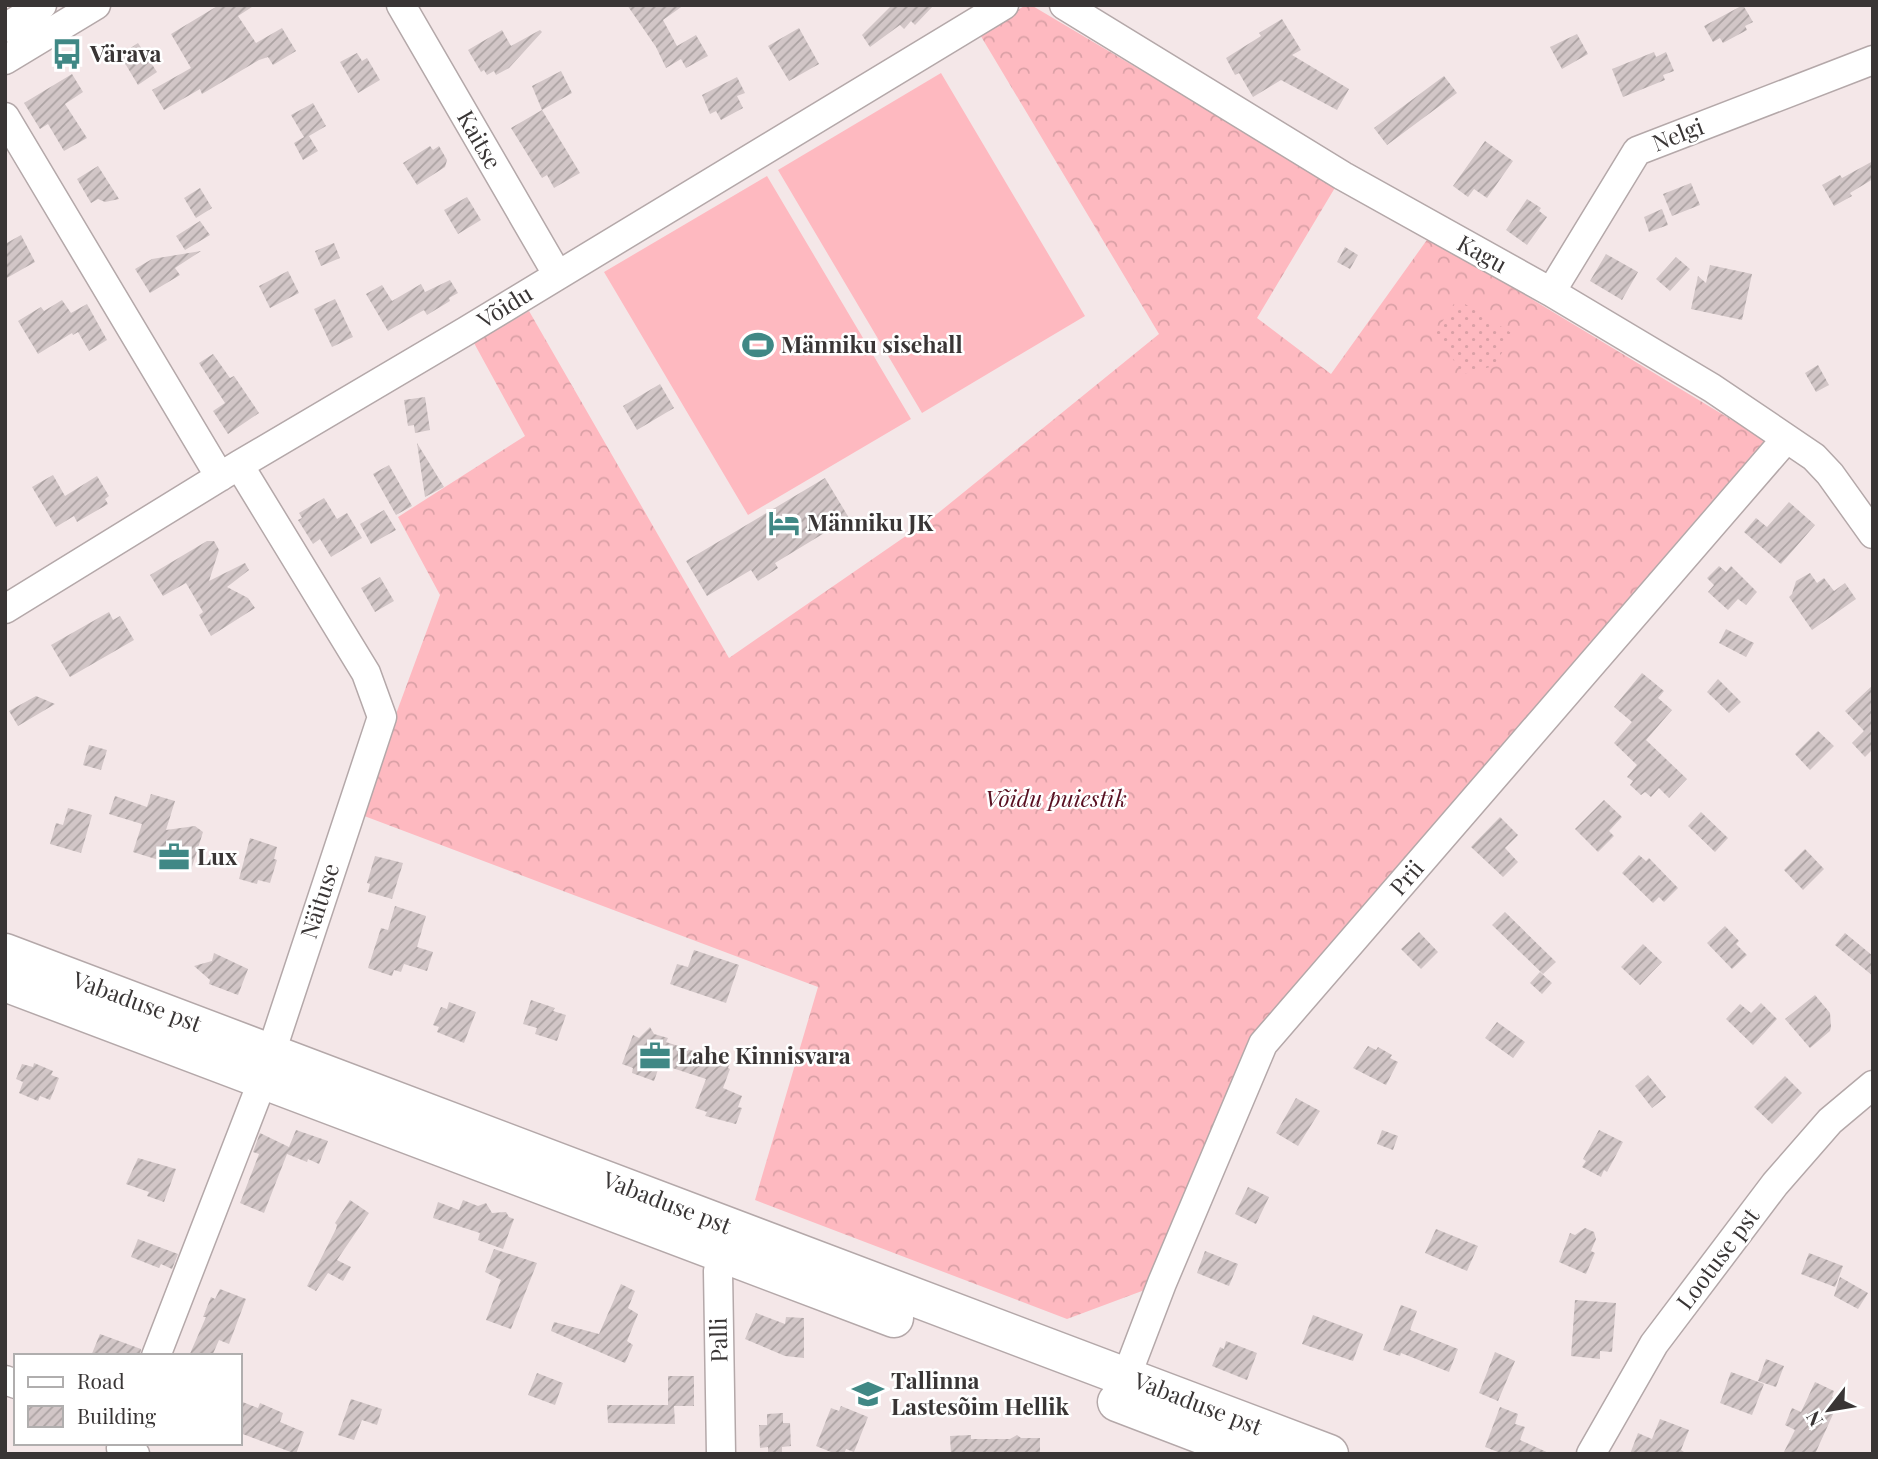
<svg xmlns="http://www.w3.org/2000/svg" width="1878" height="1459" font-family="'Playfair Display',serif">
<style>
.forest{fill:url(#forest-crowns)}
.park{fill:url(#park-dots)}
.pitch{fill:#feb9c0}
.building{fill:url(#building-hatch)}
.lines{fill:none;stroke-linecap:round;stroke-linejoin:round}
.minor-casing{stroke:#b4a8a9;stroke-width:31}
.highway-casing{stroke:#b4a8a9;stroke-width:41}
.minor{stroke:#fff;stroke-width:28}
.highway{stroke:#fff;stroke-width:38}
.labels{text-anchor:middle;stroke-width:5;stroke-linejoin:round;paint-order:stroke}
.poi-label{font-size:23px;font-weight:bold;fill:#393535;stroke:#fff;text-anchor:start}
.street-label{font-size:23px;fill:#393535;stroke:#fff}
.park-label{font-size:23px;font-style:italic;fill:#580f21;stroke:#fff}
</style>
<defs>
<pattern id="forest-crowns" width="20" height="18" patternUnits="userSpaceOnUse" patternTransform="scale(1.75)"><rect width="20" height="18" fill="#feb9c0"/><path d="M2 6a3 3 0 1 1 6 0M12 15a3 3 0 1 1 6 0" fill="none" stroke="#daa0a6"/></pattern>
<pattern id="park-dots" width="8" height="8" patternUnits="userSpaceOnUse" patternTransform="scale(1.75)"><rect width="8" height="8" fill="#feb9c0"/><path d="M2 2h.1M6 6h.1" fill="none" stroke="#daa0a6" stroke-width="1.8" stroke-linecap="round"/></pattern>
<pattern id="building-hatch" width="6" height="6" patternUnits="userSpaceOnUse" patternTransform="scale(1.75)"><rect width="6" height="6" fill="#d2c6c7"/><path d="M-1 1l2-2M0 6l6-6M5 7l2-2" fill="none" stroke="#aba2a2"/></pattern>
</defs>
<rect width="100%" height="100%" fill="#f4e7e8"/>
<path class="forest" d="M1026,5H1031L1336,186L1257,318L1331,374L1429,237L1765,440L1249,1038L1150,1288L1067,1319L755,1200L818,987L359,814L440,595L398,517L525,436L474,343L529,311L729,658L932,518L1159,334L979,33Z"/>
<path class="park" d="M1457,299L1513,334L1494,366L1463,374L1435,333Z"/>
<path class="pitch" d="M941,73L1085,316L922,413L778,170Z
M767,176L911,419L748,515L604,272Z"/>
<path class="building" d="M219,5H255L238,16L256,43L282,28L296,51L273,65L268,57L259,60L202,94L200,89L164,110L152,90L191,68L171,34Z
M627,5H684L663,20L677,46L696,35L708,56L686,68L681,59L666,68L656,47Z
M892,5H934L915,25L911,21L904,29L900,25L870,47L862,35Z
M1743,5L1753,22L1745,26L1747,30L1723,43L1720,38L1713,42L1704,26Z
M1282,19L1301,50L1292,55L1349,89L1337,110L1281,80L1253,97L1239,73L1235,75L1226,58L1261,36L1259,33Z
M799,28L819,64L789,81L768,46Z
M502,30L511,46L540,30L542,32L509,68L496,75L494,71L487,75L484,70L481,72L468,50Z
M1577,34L1588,54L1562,69L1550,47Z
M138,43L157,72L138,85L120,55Z
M1654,52L1656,57L1666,52L1674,71L1663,75L1665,80L1623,97L1612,69Z
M357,53L362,61L367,58L380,80L358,93L340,62Z
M561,71L572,93L542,110L532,86Z
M72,74L83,92L65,104L87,138L64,151L48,124L40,129L24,103Z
M1444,76L1457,93L1387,145L1374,128Z
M737,77L745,93L737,96L743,108L721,120L716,111L710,114L702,95Z
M313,103L326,126L309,136L318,151L303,160L294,143L304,137L291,115Z
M542,110L580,173L554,188L547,175L542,178L511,128Z
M1485,141L1513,161L1487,198L1474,189L1468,197L1453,186Z
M430,146L433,150L439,146L447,160L445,167L417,185L403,163Z
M1873,161V179L1850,193L1852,196L1834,206L1822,185L1840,175L1842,178Z
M98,166L119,199L105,202L98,199L91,203L77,179Z
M1691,183L1700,205L1672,216L1663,194Z
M200,188L212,208L196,218L184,198Z
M467,197L481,220L458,234L444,210Z
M1527,199L1541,208L1539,211L1547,217L1527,245L1506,230Z
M1662,209L1668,225L1649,232L1644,217Z
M200,221L210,235L185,250L176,236Z
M21,235L35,262L5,279V244Z
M334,243L340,258L321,266L315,251Z
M1345,247L1358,255L1350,269L1337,262Z
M201,251L175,268L180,275L150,293L135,269L152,259Z
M1606,254L1638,272L1622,300L1590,281Z
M1676,257L1690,269L1670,291L1656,279Z
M1710,265L1752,274L1742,320L1691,309L1698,276L1706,283Z
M288,271L299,293L270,308L259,286Z
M450,280L458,293L449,298L450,301L427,315L424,310L388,331L366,294L382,285L392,301L421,284L425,292Z
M335,299L353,337L332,347L314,309Z
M62,300L71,313L87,304L107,340L89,351L78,332L73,335L72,333L38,354L18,321L41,307L44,311Z
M213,354L230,378L234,376L259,413L228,434L213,411L225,403L199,363Z
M1818,365L1829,385L1816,392L1805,373Z
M660,384L674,408L637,430L623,406Z
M425,397L430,430L415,433L414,425L408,426L404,400Z
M417,443L444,487L425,497Z
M389,465L412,506L396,515L373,474Z
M53,475L65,496L97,476L109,496L105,499L108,504L77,522L74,516L56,527L32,487Z
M825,478L849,518L775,563L778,568L758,581L751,570L707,596L686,561Z
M324,498L337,519L347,513L362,538L331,557L320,539L313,544L298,520L302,518L299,513Z
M1789,502L1815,525L1781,564L1744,532L1756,518L1767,527Z
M384,510L396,530L371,544L360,524Z
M207,541H214L219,550L209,581L245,563L249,570L227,587L248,598L255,608L211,636L199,615L203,612L186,583L163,596L150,575Z
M1719,566L1726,572L1731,566L1757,592L1746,605L1738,599L1728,610L1708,592L1714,585L1707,578Z
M1810,573L1817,583L1824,578L1834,591L1845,583L1856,599L1812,630L1789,597L1792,594L1796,581Z
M380,577L394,601L375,612L361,588Z
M109,612L113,620L120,616L134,640L70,677L51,645Z
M1726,629L1754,643L1746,657L1719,643Z
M1642,673L1664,691L1658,698L1672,710L1646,740L1687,779L1669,798L1659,788L1651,797L1645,792L1641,795L1630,785L1633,781L1627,777L1637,765L1614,743L1632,722L1614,707Z
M1718,679L1741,702L1729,713L1707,692Z
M1873,685V749L1865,757L1852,743L1864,731L1845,711Z
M36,696L55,704L18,726L9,711Z
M1818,731L1834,746L1810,770L1795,754Z
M89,745L107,750L101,770L83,765Z
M151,794L175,801L166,830L195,826L203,832L191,870L133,852L142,824L109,814L115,796L147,807Z
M1604,800L1622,817L1609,831L1614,836L1598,852L1575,829Z
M68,808L92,815L81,853L50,844L56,823L63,825Z
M1701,812L1728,838L1715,852L1688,826Z
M1500,817L1518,835L1505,848L1518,862L1503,877L1471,847Z
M250,838L277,847L274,859L277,860L270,883L258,880L257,884L239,879Z
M1805,849L1824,869L1803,890L1784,870Z
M1639,855L1646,861L1649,858L1678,888L1664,902L1659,897L1653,903L1622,873Z
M375,856L403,863L392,899L368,892L370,884L367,883Z
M395,906L426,916L417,947L433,952L427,971L404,964L401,972L394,970L392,976L368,968L381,928L388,930Z
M1505,912L1556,962L1543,974L1492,925Z
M1725,926L1739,941L1736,944L1747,955L1732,969L1707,943Z
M1419,932L1438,952L1421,969L1401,949Z
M1845,933L1873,956V976L1835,945Z
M1643,944L1662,962L1640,985L1621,967Z
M694,950L739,965L726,1003L670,984L677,964L688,967Z
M214,953L248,969L238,995L209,984L210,980L194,966L212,961Z
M1540,972L1552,983L1542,994L1530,983Z
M1815,995L1830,1013L1831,1027L1830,1031L1810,1048L1785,1019Z
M531,1000L555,1008L553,1011L566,1015L557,1041L535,1034L537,1028L523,1024Z
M449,1002L476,1012L464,1043L437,1032L439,1027L433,1025L441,1007L447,1009Z
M1761,1003L1777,1019L1753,1045L1726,1019L1740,1004L1751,1013Z
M1497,1022L1525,1042L1513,1058L1485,1038Z
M650,1027L654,1034L668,1038L666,1042L730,1063L728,1068L730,1069L723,1088L742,1096L738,1107L742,1108L736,1124L705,1116L707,1112L695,1108L706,1079L660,1064L654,1081L632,1073L633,1068L622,1064L633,1035L639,1038Z
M1368,1046L1376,1050L1378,1047L1392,1055L1390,1058L1398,1062L1386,1085L1353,1068Z
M34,1063L53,1071L51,1075L59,1078L50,1100L40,1096L38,1101L19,1093L23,1082L16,1079L22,1064L33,1067Z
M1648,1075L1666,1097L1652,1108L1635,1086Z
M1785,1076L1802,1093L1772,1124L1754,1107Z
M1296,1098L1320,1111L1298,1146L1276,1133Z
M296,1130L328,1141L319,1164L308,1159L307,1162L287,1154L264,1213L240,1203L259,1154L253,1152L260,1133L289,1147Z
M1382,1130L1398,1136L1393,1150L1377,1144Z
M1599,1130L1623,1142L1607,1172L1604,1170L1601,1177L1582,1167L1586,1161L1583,1159Z
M138,1158L176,1169L164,1202L147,1196L149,1192L126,1184Z
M1248,1187L1269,1197L1256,1224L1235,1214Z
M350,1200L369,1213L337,1260L351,1267L343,1281L328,1273L316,1291L307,1286L336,1229L337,1225L335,1223Z
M463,1200L478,1206L486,1203L492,1213L506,1212L509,1217L514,1219L503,1249L478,1240L480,1233L433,1218L438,1202L459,1210Z
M1585,1228L1594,1232L1596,1239L1591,1251L1595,1253L1586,1274L1559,1262L1570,1233L1575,1235Z
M1436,1229L1478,1246L1467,1271L1425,1253Z
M138,1239L178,1254L172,1269L161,1264L159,1268L131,1257Z
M494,1249L537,1263L511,1329L486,1320L501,1280L485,1272Z
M1205,1251L1238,1264L1229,1286L1197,1273Z
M1809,1253L1843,1266L1835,1287L1801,1274Z
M1840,1277L1868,1293L1858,1309L1834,1296Z
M621,1284L635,1291L628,1308L638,1314L627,1341L633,1345L625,1363L551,1331L554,1322L599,1334Z
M220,1289L246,1299L229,1344L219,1340L212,1356H189L206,1317H203L211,1297L215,1299Z
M1575,1300L1616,1303L1612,1352L1600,1351V1359L1571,1356Z
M1401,1305L1417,1311L1410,1330L1458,1349L1449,1372L1401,1353L1400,1356L1383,1350Z
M756,1313L785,1324L786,1317L804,1318V1358L785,1356L745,1339Z
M1313,1315L1363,1334L1353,1361L1302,1344Z
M100,1334L141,1349L140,1356H91Z
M1226,1341L1257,1353L1247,1380L1212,1366L1220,1347L1224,1349Z
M1495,1352L1515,1361L1498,1401L1479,1393Z
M1766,1359L1784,1366L1776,1387L1758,1381Z
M1731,1372L1764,1384L1752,1415L1720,1403Z
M537,1373L563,1383L555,1405L528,1395Z
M668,1376H694V1406H674L675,1424L608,1423L607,1405H668Z
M1815,1382L1834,1391L1832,1397L1839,1401L1815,1454H1783L1795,1430L1785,1425L1792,1408L1801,1412Z
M351,1399L382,1409L377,1425L362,1420L354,1440L338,1435Z
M240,1401L258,1408L260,1403L283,1413L280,1422L304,1432L296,1454L240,1433Z
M841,1406L868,1417L854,1452L846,1449L844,1454H836L816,1446L831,1408L839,1411Z
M1500,1407L1518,1414L1515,1424L1525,1427L1520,1440L1551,1454H1503L1485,1447Z
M783,1413V1423H790L791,1446L782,1447V1454H768V1447L760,1448L759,1425H767V1414Z
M1660,1419L1689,1430L1681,1450L1687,1454H1630L1638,1433L1652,1439Z
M971,1435V1439H1010L1017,1435L1021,1438H1040V1454H951L950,1436Z"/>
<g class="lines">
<defs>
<path id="minor" d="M401,5L557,274
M1064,5L1343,176L1551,292L1712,388L1814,457L1830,474L1873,534
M5,28L42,5
M5,60L96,5
M5,117L220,477
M1551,292L1637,151L1873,60
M5,609L239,465L466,331L1004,5
M156,1356L257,1095L382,717L366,673L239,465
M5,1380L16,1384
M1120,1393L1162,1283L1263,1044L1786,439
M121,1448L135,1454
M721,1454L718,1271L728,1237
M1591,1454L1654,1344L1775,1184L1830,1121L1873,1085"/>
<path id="highway" d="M5,953L1329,1454
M5,982L894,1318
M1117,1402L1253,1454"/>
</defs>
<use href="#minor" class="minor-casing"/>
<use href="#highway" class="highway-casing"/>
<use href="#minor" class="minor"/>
<use href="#highway" class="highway"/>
</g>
<defs>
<symbol id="bus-bare" viewBox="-9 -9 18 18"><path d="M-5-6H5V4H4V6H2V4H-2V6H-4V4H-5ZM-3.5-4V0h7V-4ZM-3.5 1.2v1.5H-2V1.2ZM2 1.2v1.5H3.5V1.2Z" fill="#408885" stroke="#fff" stroke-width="2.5" paint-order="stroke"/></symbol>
<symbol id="stadium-bare" viewBox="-9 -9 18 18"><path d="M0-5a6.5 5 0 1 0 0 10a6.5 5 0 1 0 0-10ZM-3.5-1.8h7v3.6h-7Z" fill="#408885" stroke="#fff" stroke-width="2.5" paint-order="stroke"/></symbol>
<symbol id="hotel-bare" viewBox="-9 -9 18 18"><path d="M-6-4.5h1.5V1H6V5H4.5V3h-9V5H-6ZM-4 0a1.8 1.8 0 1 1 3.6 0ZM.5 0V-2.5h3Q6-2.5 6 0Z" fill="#408885" stroke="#fff" stroke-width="2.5" paint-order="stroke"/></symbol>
<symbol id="office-bare" viewBox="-9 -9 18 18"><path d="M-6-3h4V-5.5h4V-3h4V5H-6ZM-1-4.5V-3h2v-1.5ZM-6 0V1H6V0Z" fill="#408885" stroke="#fff" stroke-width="2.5" paint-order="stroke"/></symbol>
<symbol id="school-bare" viewBox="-9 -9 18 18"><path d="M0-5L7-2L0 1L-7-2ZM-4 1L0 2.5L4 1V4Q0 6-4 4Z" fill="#408885" stroke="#fff" stroke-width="2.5" paint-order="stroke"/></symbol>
</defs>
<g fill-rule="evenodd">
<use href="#bus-bare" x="45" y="32" width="44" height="44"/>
<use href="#stadium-bare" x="736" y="323" width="44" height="44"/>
<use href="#hotel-bare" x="762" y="501" width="44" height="44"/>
<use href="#office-bare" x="152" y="835" width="44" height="44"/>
<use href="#office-bare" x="633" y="1034" width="44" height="44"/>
<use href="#school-bare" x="846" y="1372" width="44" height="44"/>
</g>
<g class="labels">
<g class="poi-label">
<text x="90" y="62">Värava</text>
<text x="781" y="353">Männiku sisehall</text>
<text x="807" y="531">Männiku JK</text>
<text x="197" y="865">Lux</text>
<text x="678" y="1064">Lahe Kinnisvara</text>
<text x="891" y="1389">Tallinna<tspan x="891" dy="26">Lastesõim Hellik</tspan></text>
</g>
<g class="street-label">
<text transform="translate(1678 135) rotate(-21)" y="8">Nelgi</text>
<text transform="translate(479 140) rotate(60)" y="8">Kaitse</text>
<text transform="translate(1482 254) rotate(29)" y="8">Kagu</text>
<text transform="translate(505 307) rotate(-32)" y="8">Võidu</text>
<text transform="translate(1407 878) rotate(-49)" y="8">Prii</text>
<text transform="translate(320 901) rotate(-72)" y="8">Näituse</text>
<text transform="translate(137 1002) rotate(20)" y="8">Vabaduse pst</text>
<text transform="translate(667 1203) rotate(21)" y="8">Vabaduse pst</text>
<text transform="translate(1718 1259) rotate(-53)" y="8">Lootuse pst</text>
<text transform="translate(719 1340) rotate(-91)" y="8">Palli</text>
<text transform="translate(1198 1404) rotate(21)" y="8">Vabaduse pst</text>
</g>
<g class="park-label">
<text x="1056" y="807">Võidu puiestik</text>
</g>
</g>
<rect width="1878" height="1459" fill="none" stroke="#393535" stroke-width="14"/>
<rect x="14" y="1354" width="228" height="91" fill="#ffffff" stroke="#b0aeae" stroke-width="2"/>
<rect x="28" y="1377" width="35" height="10" fill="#ffffff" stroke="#b0aeae" stroke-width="2"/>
<text x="77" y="1389" font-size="21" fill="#393535">Road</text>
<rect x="28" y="1406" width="35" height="21" fill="url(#building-hatch)" stroke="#b0aeae" stroke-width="2"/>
<text x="77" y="1424" font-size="21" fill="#393535">Building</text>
<g transform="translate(1829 1410) rotate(239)" stroke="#ffffff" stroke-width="5" paint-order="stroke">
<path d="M0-5L12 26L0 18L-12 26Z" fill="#393535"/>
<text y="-10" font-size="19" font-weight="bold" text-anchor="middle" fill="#393535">N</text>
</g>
</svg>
